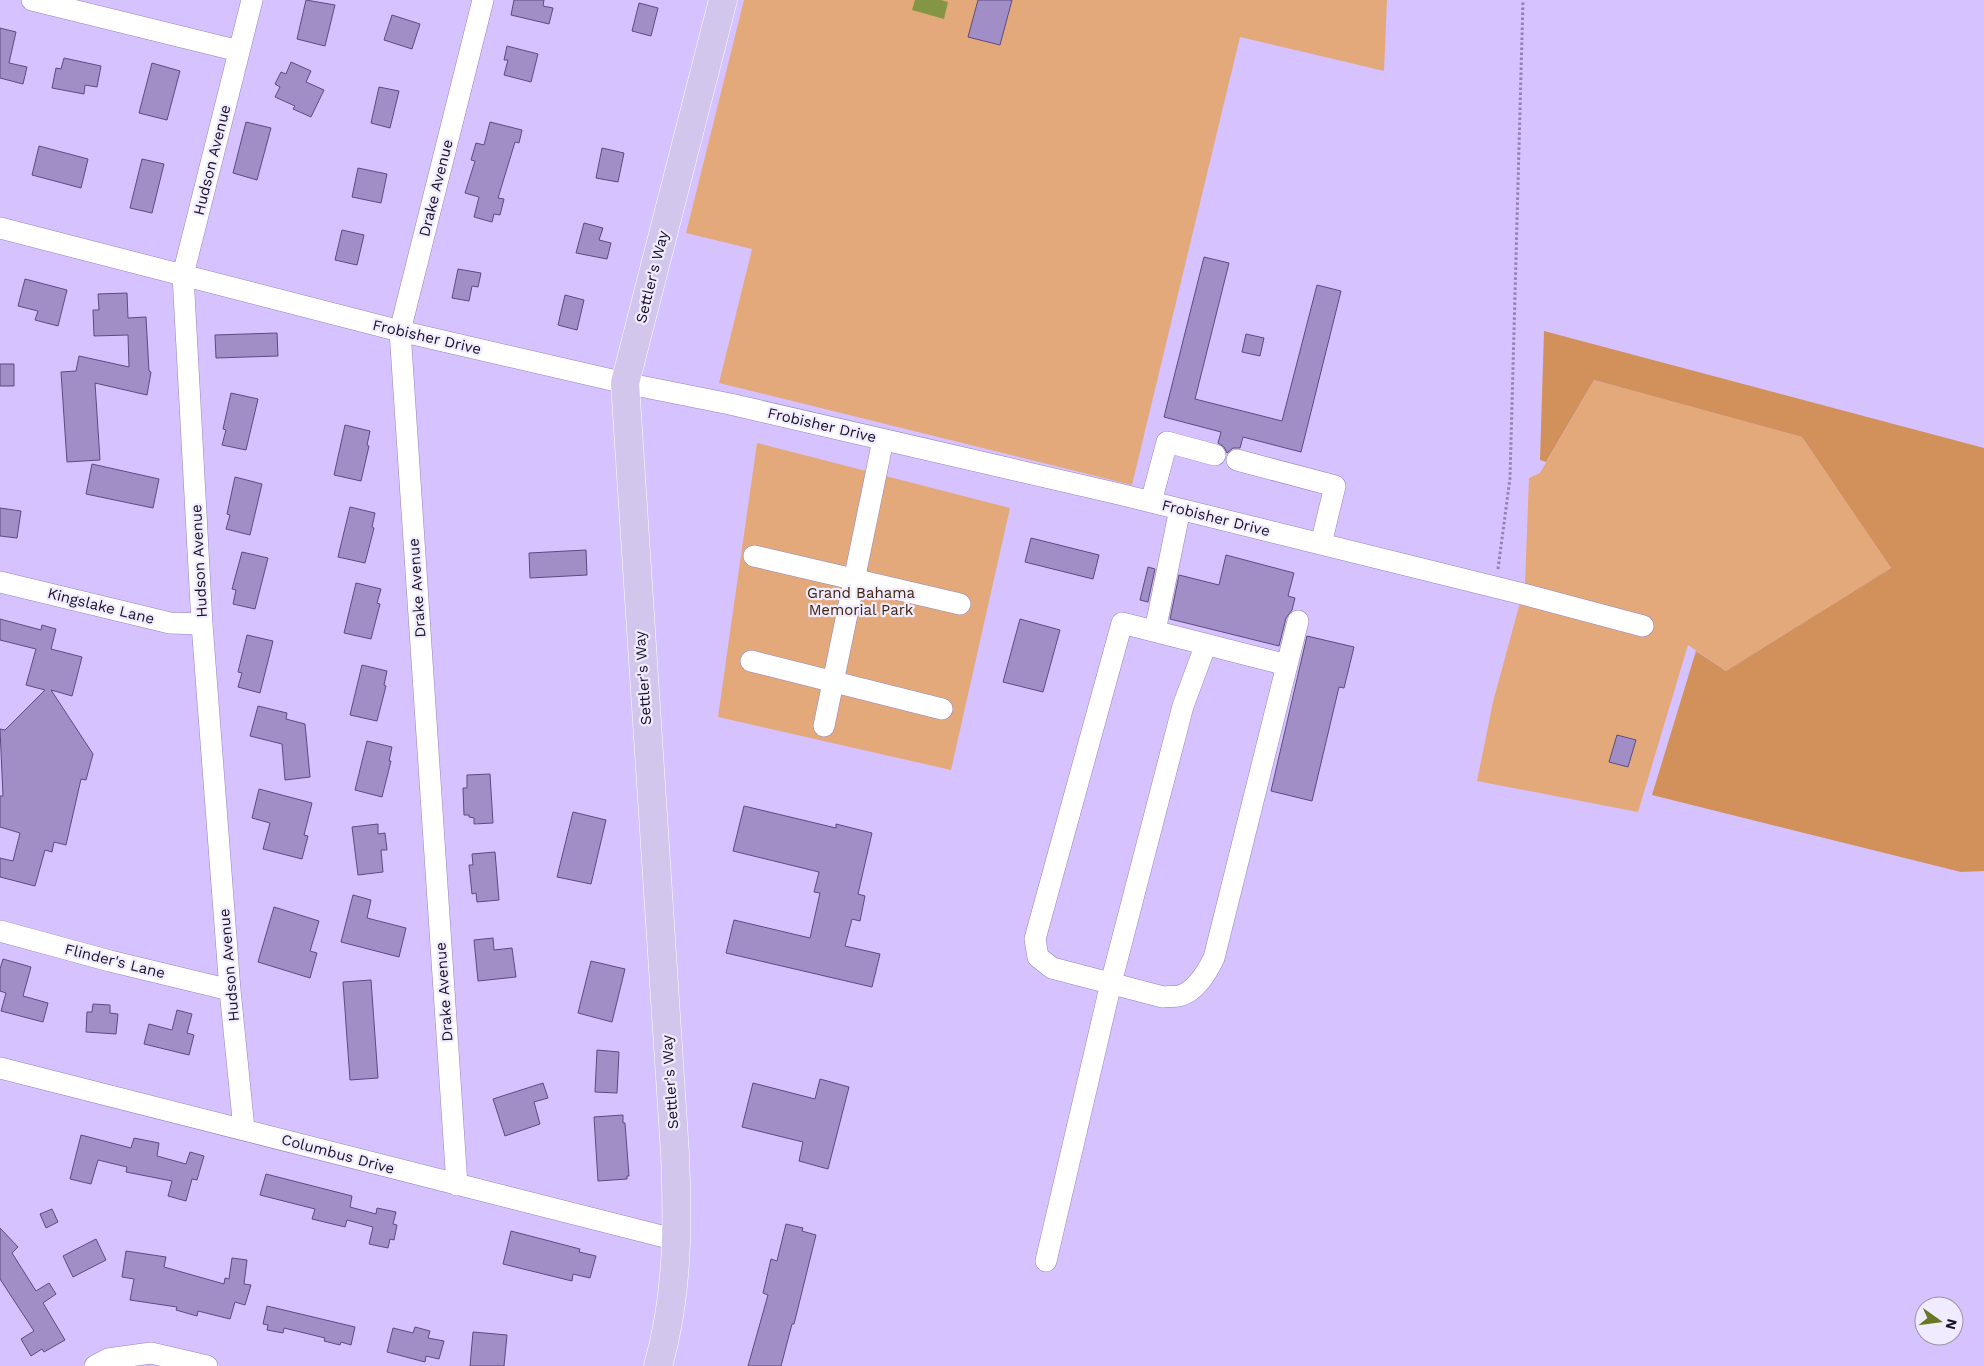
<svg xmlns="http://www.w3.org/2000/svg" width="1984" height="1366" font-family="'Work Sans',sans-serif">
<style>
.green{fill:#e4a97b}
.forest{fill:#d2915b}
.water{fill:#859546}
.building{fill:#a18ec7;stroke:#5d4b7f}
.lines{fill:none;stroke-linecap:round;stroke-linejoin:round}
.minor-casing{stroke:#9684bc;stroke-width:22}
.major-casing{stroke:#fff;stroke-width:29}
.path{stroke:#9182b0;stroke-width:3;stroke-dasharray:2.5 2.5;stroke-linecap:butt}
.minor{stroke:#fff;stroke-width:21}
.major{stroke:#d3c6ec;stroke-width:28}
.labels{text-anchor:middle;stroke-width:4.5;stroke-linejoin:round;paint-order:stroke}
.street-label{font-size:15px;fill:#191126;stroke:#f0ebfe}
.park-label{font-size:15px;fill:#41260e;stroke:#f0ebfe}
</style>
<rect width="100%" height="100%" fill="#d5c2fe"/>
<path class="green" d="M744,0H1387L1384,71L1240,37L1132,485L719,383L752,249L686,233Z
M1594,380L1802,437L1891,568L1726,671L1688,645L1638,812L1477,781L1493,702L1525,584L1529,478L1540,473Z
M757,443L1010,508L951,770L718,717Z"/>
<path class="forest" d="M1544,331L1984,448V871L1961,872L1652,795L1696,651L1726,671L1891,568L1802,437L1594,380L1546,462L1540,460Z"/>
<path class="water" d="M915,0H941L948,2L944,19L912,10Z"/>
<path class="building" d="M306,0L335,5L325,46L297,39Z
M514,0H544L543,6L553,8L549,24L511,15Z
M978,0H1012L1000,45L968,37Z
M639,3L658,8L651,36L632,31Z
M392,15L420,24L412,49L384,40Z
M0,28L16,32L9,63L27,67L23,84L0,78Z
M507,46L538,54L531,82L504,75L508,60H504Z
M64,58L101,66L97,87L85,85L84,94L52,88L56,68L61,69Z
M291,62L311,71L306,82L324,90L311,117L293,109L295,106L275,97L280,87L275,84L281,72L286,74Z
M152,63L180,71L167,120L139,113Z
M379,87L399,91L390,128L371,123Z
M246,122L271,128L257,180L233,173Z
M490,122L522,130L519,143L515,142L498,198L504,199L500,215L494,214L492,222L474,217L479,197L465,193L475,161L471,160L476,143L484,145Z
M39,146L88,159L81,188L32,175Z
M602,148L624,153L618,182L596,178Z
M142,159L164,164L152,213L130,208Z
M358,168L387,174L381,203L352,197Z
M584,223L603,228L599,240L611,243L607,259L576,253Z
M342,230L364,235L357,265L335,260Z
M1204,257L1229,263L1195,399L1282,421L1317,285L1341,291L1301,452L1243,437L1240,448H1233L1227,453L1224,447L1218,443L1221,432L1164,417Z
M458,269L481,273L478,287L472,286L469,301L452,298Z
M25,279L67,290L58,326L35,320L38,311L18,306Z
M127,293L128,318L146,317L149,371L151,372L147,395L95,383L100,460L67,462L61,372L76,371L79,356L129,367L128,335L94,336L93,310H99L98,294Z
M565,295L584,300L577,330L558,325Z
M277,333L278,356L216,358L215,335Z
M1246,334L1264,338L1260,356L1242,352Z
M0,364H14V386H0Z
M231,393L258,399L246,450L222,445L226,430L223,429Z
M345,425L370,431L367,445L369,446L361,481L334,475Z
M92,464L159,479L153,508L86,494Z
M235,477L262,484L250,535L226,529L230,515L227,514Z
M350,507L375,513L372,527L374,528L365,563L338,557Z
M0,508L21,511L17,538L0,536Z
M1031,538L1099,555L1093,579L1025,562Z
M586,550L587,575L530,578L529,553Z
M242,552L268,558L255,609L233,604L236,590L232,589Z
M1226,555L1294,573L1288,596L1295,598L1292,610L1286,618L1279,646L1170,619L1179,575L1219,585Z
M1148,567L1155,569L1148,602L1140,600Z
M356,583L381,589L377,603L380,604L371,639L344,633Z
M0,619L41,630L42,625L56,629L51,649L82,657L72,696L51,690L93,754L86,780L81,779L66,845L54,842L52,852L45,850L35,886L0,877V858L13,861L20,833L0,827V796H3L0,729L5,730L45,690L26,685L36,649L0,640Z
M1020,619L1060,630L1043,692L1003,682Z
M247,635L273,641L260,693L238,687L242,673L238,672Z
M1307,636L1354,647L1344,688L1339,687L1312,801L1271,791Z
M362,665L387,671L384,685L386,686L377,721L350,715Z
M258,706L287,713L286,719L305,724L310,777L285,780L282,744L250,736Z
M1617,735L1636,740L1628,767L1609,762Z
M367,741L392,747L389,761H391L382,797L355,790Z
M490,774L493,823L474,824V818L469,817V815H464L463,788H467V775Z
M259,789L312,803L304,835L308,836L302,859L263,849L270,823L252,818Z
M744,806L836,828V824L872,833L858,894L865,896L860,921L852,919L845,946L880,954L872,987L726,953L734,920L810,938L820,893L814,892L819,872L733,851Z
M573,812L606,820L591,884L557,877Z
M378,824V834L385,833L387,850H381L383,872L358,875L352,827Z
M495,852L499,900L477,902L476,893L472,894L469,865H473L472,854Z
M353,895L371,900L367,918L406,928L399,957L341,942Z
M274,907L319,921L310,951L317,953L310,978L258,962Z
M493,938L494,950L512,948L516,977L478,981L474,940Z
M3,959L31,967L23,996L48,1003L43,1022L1,1011L6,993L0,991V969Z
M591,961L625,969L612,1022L578,1013Z
M371,980L378,1078L350,1080L343,982Z
M93,1004L110,1005V1013L118,1014L116,1034L86,1032L87,1012H92Z
M177,1010L192,1014L187,1033L194,1035L189,1055L144,1044L149,1024L172,1030Z
M597,1050L619,1052L617,1093L595,1092Z
M820,1079L849,1087L828,1169L799,1161L803,1142L742,1127L753,1083L815,1099Z
M543,1083L548,1098L534,1102L540,1124L505,1136L493,1099Z
M623,1115V1123H625L629,1176H627V1179L598,1181L594,1117Z
M81,1135L131,1148L134,1138L159,1143L157,1156L186,1164L190,1152L204,1156L197,1180L192,1179L186,1201L168,1196L172,1181L126,1172L127,1167L98,1160L91,1184L70,1179Z
M266,1174L352,1196L350,1207L376,1214L377,1208L396,1212L393,1224L397,1225L394,1240L390,1239L388,1248L369,1244L373,1227L347,1220L345,1227L312,1219L315,1209L260,1195Z
M52,1209L58,1222L46,1228L40,1214Z
M786,1224L803,1228L802,1231L816,1235L794,1324H792L781,1366H748L768,1295L763,1293L771,1259L777,1261Z
M0,1228L18,1247L12,1253L36,1291L49,1283L56,1294L43,1303L65,1340L44,1352L42,1349L31,1356L21,1339L34,1331L0,1279Z
M511,1231L580,1249L579,1252L596,1256L590,1278L573,1274L572,1281L503,1264Z
M96,1239L106,1260L73,1277L63,1256Z
M126,1251L166,1257L164,1267L224,1284L225,1278L229,1279L232,1258L247,1260L244,1284L251,1285L245,1305L235,1302L230,1319L198,1311L197,1316L176,1310L177,1307L130,1300L134,1279L122,1277Z
M267,1306L355,1327L351,1345L341,1342L340,1345L324,1341L325,1338L284,1328L283,1333L267,1330L268,1325L263,1324Z
M415,1327L430,1331L428,1338L444,1341L439,1359L426,1356L425,1362L387,1352L393,1328L413,1333Z
M473,1332L507,1335L504,1366H470Z"/>
<g class="lines">
<defs>
<path id="minor" d="M32,0L239,51
M0,228L400,331L625,383L730,404L1119,494L1523,594L1643,626
M1237,460L1335,486L1321,544
M1151,502L1167,442L1215,455
M754,556L960,604
M0,582L170,623L202,624
M1155,631L1180,509
M751,661L942,709
M1287,665L1122,623L1035,939L1038,957L1052,968L1163,997C1168,996 1174,997 1179,996C1196,992 1207,972 1214,958L1287,665L1298,621
M824,726L883,440
M0,931L110,961L230,990
M0,1068L677,1240
M244,1129L230,990L202,624L183,275L252,0
M457,1185L400,331L483,0
M1046,1261L1111,983L1183,706L1206,644
M95,1366L108,1359L151,1353L207,1366"/>
<path id="major" d="M658,1366C678,1296 678,1227 675,1154L625,383L723,0"/>
</defs>
<use href="#minor" class="minor-casing"/>
<use href="#major" class="major-casing"/>
<path class="path" d="M1498,569L1510,478L1523,0"/>
<use href="#minor" class="minor"/>
<use href="#major" class="major"/>
</g>
<g class="labels">
<g class="street-label">
<text transform="translate(212 160) rotate(-76)" y="5">Hudson Avenue</text>
<text transform="translate(436 188) rotate(-76)" y="5">Drake Avenue</text>
<text transform="translate(652 277) rotate(-76)" y="5">Settler's Way</text>
<text transform="translate(427 337) rotate(13)" y="5">Frobisher Drive</text>
<text transform="translate(822 425) rotate(13)" y="5">Frobisher Drive</text>
<text transform="translate(1216 518) rotate(14)" y="5">Frobisher Drive</text>
<text transform="translate(199 561) rotate(-93)" y="5">Hudson Avenue</text>
<text transform="translate(417 588) rotate(-94)" y="5">Drake Avenue</text>
<text transform="translate(101 606) rotate(14)" y="5">Kingslake Lane</text>
<text transform="translate(643 678) rotate(-94)" y="5">Settler's Way</text>
<text transform="translate(115 961) rotate(14)" y="5">Flinder's Lane</text>
<text transform="translate(229 965) rotate(-95)" y="5">Hudson Avenue</text>
<text transform="translate(444 992) rotate(-94)" y="5">Drake Avenue</text>
<text transform="translate(670 1082) rotate(-94)" y="5">Settler's Way</text>
<text transform="translate(338 1154) rotate(15)" y="5">Columbus Drive</text>
</g>
<g class="park-label">
<text x="861" y="598">Grand Bahama<tspan x="861" dy="17">Memorial Park</tspan></text>
</g>
</g>
<g transform="translate(1939 1321) rotate(104)"><circle r="24" fill="#f0ebfe" stroke="#9a94a8"/>
<path d="M0-4L9 19L0 12L-9 19Z" fill="#687724"/>
<text y="-8" font-size="14" font-weight="bold" text-anchor="middle" fill="#191126">N</text>
</g>
</svg>
